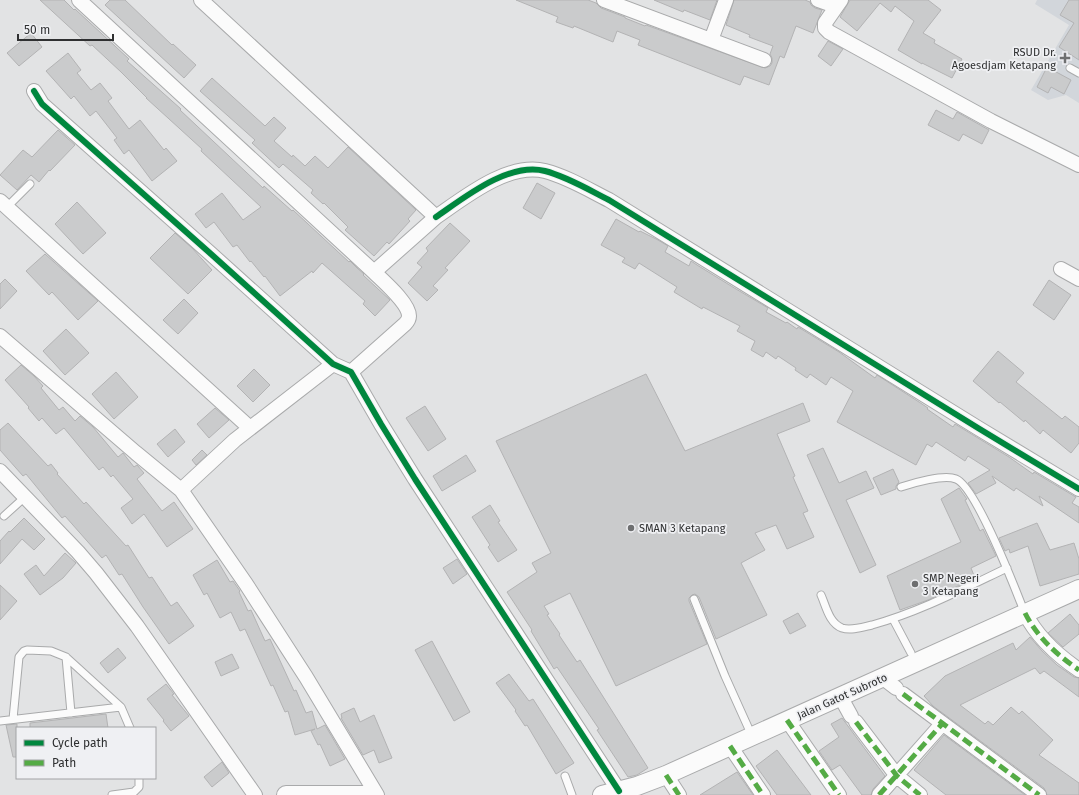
<svg xmlns="http://www.w3.org/2000/svg" width="1079" height="795" font-family="'Fira Sans',sans-serif">
<style>
.built{fill:#d2d6db}
.building{fill:#cacbcc;stroke:#b3b3b4}
.lines{fill:none;stroke-linecap:round;stroke-linejoin:round}
.service-casing{stroke:#a9aaab;stroke-width:9}
.minor-casing{stroke:#a9aaab;stroke-width:16}
.tertiary-casing{stroke:#a9aaab;stroke-width:20}
.service{stroke:#fbfbfb;stroke-width:7}
.minor{stroke:#fbfbfb;stroke-width:14}
.tertiary{stroke:#fbfbfb;stroke-width:18}
.quiet{stroke:#54ab45;stroke-width:5;stroke-dasharray:10 5;stroke-linecap:butt}
.cycleway-casing{stroke:#eff0f3;stroke-width:8}
.cycleway{stroke:#00873e;stroke-width:6}
.poi-dot{fill:#6e6f70;stroke:#eff0f3;stroke-width:1.5}
.labels{text-anchor:middle;stroke-width:3.5;stroke-linejoin:round;paint-order:stroke}
.poi-label{font-size:11px;fill:#2f3031;stroke:#eff0f3;text-anchor:start}
.street-label{font-size:11px;fill:#2f3031;stroke:#eff0f3}
</style>
<rect width="100%" height="100%" fill="#e2e3e4"/>
<path class="built" d="M1037,0H1079V103L1066,95L1048,100L1031,90L1069,25L1035,4Z"/>
<path class="building" d="M40,0H64L74,10L75,9L129,59L127,61L181,109L180,110L263,188L264,186L292,211L293,210L349,262L350,261L357,268L364,274L363,275L390,300L375,316L363,304L365,301L322,263L313,273L312,271L280,296L265,276L264,277L251,261L250,262L237,245L233,247L214,222L206,228L195,214L222,193L243,220L261,207L201,151L202,149L146,98H147L121,72L92,45L90,46Z
M110,0H125L172,45L173,44L196,65L184,78L105,5Z
M516,0H588L596,3L601,8L625,17V18L645,26L646,25L765,68L770,66L772,63V58L770,54L773,46L749,37L750,35L726,25L734,0H805L810,2L811,5L815,8L822,10L813,33L796,26L784,58L780,56L769,85L744,76L740,85L638,45L640,40L617,31L613,42L574,26L573,28L556,22L558,17Z
M654,0H717L710,20L684,10L683,12Z
M850,0H928L941,10L923,33L935,40L934,43L962,59L952,78L922,63V64L898,50L914,21L895,6L891,12L880,3L857,31L840,17Z
M1069,0H1079V60L1059,47L1074,23L1060,15Z
M31,33L42,47L19,66L7,53Z
M828,41L843,49L831,66L818,56Z
M68,53L81,70L77,73L91,90L100,83L112,98L108,101L129,129L140,120L164,150L166,148L177,161L152,181L129,150L124,154L114,140L117,138L96,111L90,116L74,96L71,99L46,71Z
M1047,67L1071,80L1064,94L1051,87L1048,93L1037,87Z
M212,78L265,126L274,117L286,128L274,141L292,157L293,155L305,166L315,156L328,168L348,147L416,210L408,219L410,221L389,244L387,242L374,256L345,230L348,227L324,203L323,204L311,193L313,190L283,164L279,168L252,143L255,140L200,91Z
M936,110L953,119L957,112L989,130L982,144L963,134L959,141L928,125Z
M58,130L75,145L50,171L49,170L39,182L31,175L17,190L0,175L23,150L32,157Z
M537,183L555,193L541,219L523,208Z
M77,202L106,233L83,254L55,224Z
M616,219L639,232L640,231L658,240L668,246L665,252L689,266L691,261L697,265L736,289L768,308L766,312L786,323L787,322L797,329L798,327L839,352L875,378L877,375L919,402L928,408L927,409L953,427L955,424L1009,457L1033,474L1034,472L1074,496L1076,497L1072,503L1079,507V523L1039,496L1043,506L1016,488L1014,491L992,476L996,483L976,494L968,483L990,470L968,456L965,461L936,442L932,447L927,444L916,465L837,422L853,391L831,377L826,385L810,374L807,378L795,370L796,368L778,356L776,359L766,352L763,357L751,350L755,341L737,331L740,326L703,307L702,309L674,292L677,287L639,263L635,269L622,262L625,258L601,245Z
M450,223L470,241L445,268L448,270L433,286L438,290L427,301L408,283L422,267L417,263L428,251L426,248Z
M175,233L192,248L212,270L188,294L150,258Z
M45,254L98,301L78,320L52,292L49,295L26,271Z
M5,279L17,291L0,309V284Z
M1049,280L1071,295L1054,320L1033,305Z
M184,299L198,313L178,334L163,320Z
M66,329L89,353L65,375L43,351Z
M998,351L1024,373L1016,382L1062,419L1065,416L1079,427V443L1071,453L1043,430L1040,434L1025,420L1024,422L1000,402L999,403L973,381Z
M21,365L34,376L43,386L41,388L59,410L63,407L75,421L80,416L93,427L118,457L123,453L134,467L137,465L144,473L137,479L162,511L174,502L193,529L167,547L144,514L132,524L121,508L133,499L113,475L111,477L103,467L99,470L64,428L56,434L42,418L39,421L28,408L29,407L5,380Z
M254,369L270,385L253,402L237,386Z
M116,372L138,397L114,419L92,394Z
M646,374L685,451L803,403L810,421L777,434L795,476L793,477L808,511L803,513L814,537L787,549L776,525L755,533L765,550L741,563L767,615L716,639L699,597L695,594L692,595L689,598V601L707,644L616,686L570,593L544,606L549,614L547,615L560,634L559,635L577,662L580,660L648,768L637,775L628,777L597,730L599,729L557,667L554,669L531,631L532,630L507,592L537,572L532,563L551,553L496,441Z
M425,406L446,439L428,451L406,418Z
M215,408L229,420L209,438L197,424Z
M8,423L48,466L51,464L58,473L57,474L84,504L86,502L126,546L128,545L149,578L152,577L171,606L177,602L194,626L169,644L143,607L122,574L119,575L106,555L102,558L65,516L62,518L26,474L23,476L0,450V430Z
M175,429L185,442L168,457L157,444Z
M823,448L839,483L866,471L874,488L846,500L876,565L860,573L807,455Z
M202,450L207,455L196,465L192,460Z
M466,455L476,471L442,491L433,476Z
M893,469L899,482L896,486V489L881,495L873,478Z
M959,488L967,499L965,500L980,531L983,529L996,556L971,568L975,578L928,600L900,610L887,576L961,542L941,499Z
M490,505L500,521L498,522L517,550L498,562L488,547L490,545L472,517Z
M24,518L45,539L34,550L22,539L0,564V541L9,531L10,532Z
M1037,523L1050,550L1074,543L1079,559V574L1040,586L1028,546L1010,553L1009,549L1005,551L999,538Z
M65,553L76,563L63,578L40,595L24,574L36,565L44,576Z
M457,559L467,574L453,584L443,568Z
M217,560L230,582L233,581L240,591L239,592L248,611L251,610L265,641L270,639L294,691L296,690L306,713L312,711L317,729L325,725L345,759L330,766L320,744L318,745L311,731L315,729L295,735L288,711L285,712L273,685L271,686L245,629L240,631L231,612L220,618L207,593L204,595L193,575Z
M0,585L17,601L0,620Z
M798,613L806,626L790,634L783,621Z
M1070,614L1079,625V634L1063,647L1048,633Z
M1030,637L1042,651L1057,665L1074,677L1079,678V697L1044,671L1040,674L1035,668L960,705L985,724L988,721L993,725L1011,707L1019,714L1022,711L1053,740L1039,755L1079,783V795H1047L1044,788L933,706L924,696L945,676L1013,643L1016,650Z
M432,641L470,712L454,721L415,650Z
M118,648L126,658L108,673L100,663Z
M232,654L239,668L221,676L215,662Z
M509,674L529,701L533,699L574,763L556,774L527,725L525,726L515,711L516,710L496,683Z
M166,684L174,694L172,695L189,716L171,731L163,721L164,720L147,699Z
M354,708L360,722L374,715L392,758L379,763L374,750L363,755L341,718H342L341,714Z
M106,714L108,728H30V723Z
M842,718L885,776L873,789L871,795H862L840,765L832,770L819,751L839,737L831,724Z
M17,724V757H13L6,725Z
M944,735L1025,795H946L914,770Z
M777,750L811,795H777L756,766Z
M222,762L229,773L212,787L204,777Z
M737,772L753,795H700Z"/>
<g class="lines">
<defs>
<path id="service" d="M1070,68L1079,73
M7,207L30,184
M901,487C913,483 944,474 956,479C975,486 1013,583 1022,606
M4,516L26,496
M821,595C826,606 829,623 842,628C851,631 863,627 872,625C919,612 963,589 1007,568
M694,599L725,676L752,736
M893,619L911,653
M66,657L71,713
M13,719L19,657L24,651L27,650L51,651L66,657L121,707
M0,721L121,707L130,728
M565,776L572,795
M112,795L134,792L139,787V778"/>
<path id="minor" d="M79,0L374,272C383,281 409,303 409,316C409,319 407,322 405,324L351,372
M201,0L436,217L374,272
M604,0L764,60
M818,0L835,6
M841,0L825,23V28L829,32L991,121L1079,165
M711,40L726,0
M34,91L42,104L211,254L333,364L351,372L381,424L415,479L619,791
M0,201L250,428
M436,217C465,197 508,162 545,171C568,177 589,190 609,200L978,428L1079,489
M1061,269L1079,279
M0,336L136,453L181,490L246,584L306,677L377,795
M0,471L78,552L96,573L137,626L255,795
M181,490L235,440L333,364
M1025,613C1037,637 1057,655 1079,670
M883,678L896,688
M903,694L1039,795
M840,696L851,716
M787,720L839,795
M856,722L897,776L920,795
M730,746L763,795
M666,775L679,795
M879,795L942,724"/>
<path id="tertiary" d="M286,795H372
M602,795L637,786L666,775L1079,589"/>
</defs>
<use href="#service" class="service-casing"/>
<use href="#minor" class="minor-casing"/>
<use href="#tertiary" class="tertiary-casing"/>
<use href="#service" class="service"/>
<use href="#minor" class="minor"/>
<use href="#tertiary" class="tertiary"/>
<path class="quiet" d="M1025,613C1037,637 1057,655 1079,670
M903,694L1039,795
M787,720L839,795
M856,722L897,776L920,795
M730,746L763,795
M666,775L679,795
M879,795L942,724"/>
<defs>
<path id="cycleway" d="M34,91L42,104L211,254L333,364L351,372L381,424L415,479L619,791
M436,217C465,197 508,162 545,171C568,177 589,190 609,200L978,428L1079,489"/>
</defs>
<use href="#cycleway" class="cycleway-casing"/>
<use href="#cycleway" class="cycleway"/>
</g>
<g class="poi-dot">
<path d="M1063 52h4v4h4v4h-4v4h-4v-4h-4v-4h4z"/>
<circle cx="631" cy="528" r="4"/>
<circle cx="915" cy="584" r="4"/>
</g>
<g class="labels">
<g class="poi-label">
<text x="1056" y="56" text-anchor="end">RSUD Dr.<tspan x="1056" dy="13">Agoesdjam Ketapang</tspan></text>
<text x="639" y="532">SMAN 3 Ketapang</text>
<text x="923" y="582">SMP Negeri<tspan x="923" dy="13">3 Ketapang</tspan></text>
</g>
<g class="street-label">
<text transform="translate(842 696) rotate(-24)" y="4">Jalan Gatot Subroto</text>
</g>
</g>
<rect x="16" y="727" width="140" height="52" fill="#eff0f3" stroke="#a2a3a5"/>
<rect x="24" y="740" width="20" height="6" fill="#00873e" stroke="#a2a3a5"/>
<text x="52" y="747" font-size="12" fill="#2f3031">Cycle path</text>
<rect x="24" y="760" width="20" height="6" fill="#54ab45" stroke="#a2a3a5"/>
<text x="52" y="767" font-size="12" fill="#2f3031">Path</text>
<path d="M18 34v6h95v-6" fill="none" stroke="#2f3031" stroke-width="2"/>
<text x="24" y="34" font-size="12" fill="#2f3031" stroke="#eff0f3" stroke-width="3" paint-order="stroke">50 m</text>
</svg>
